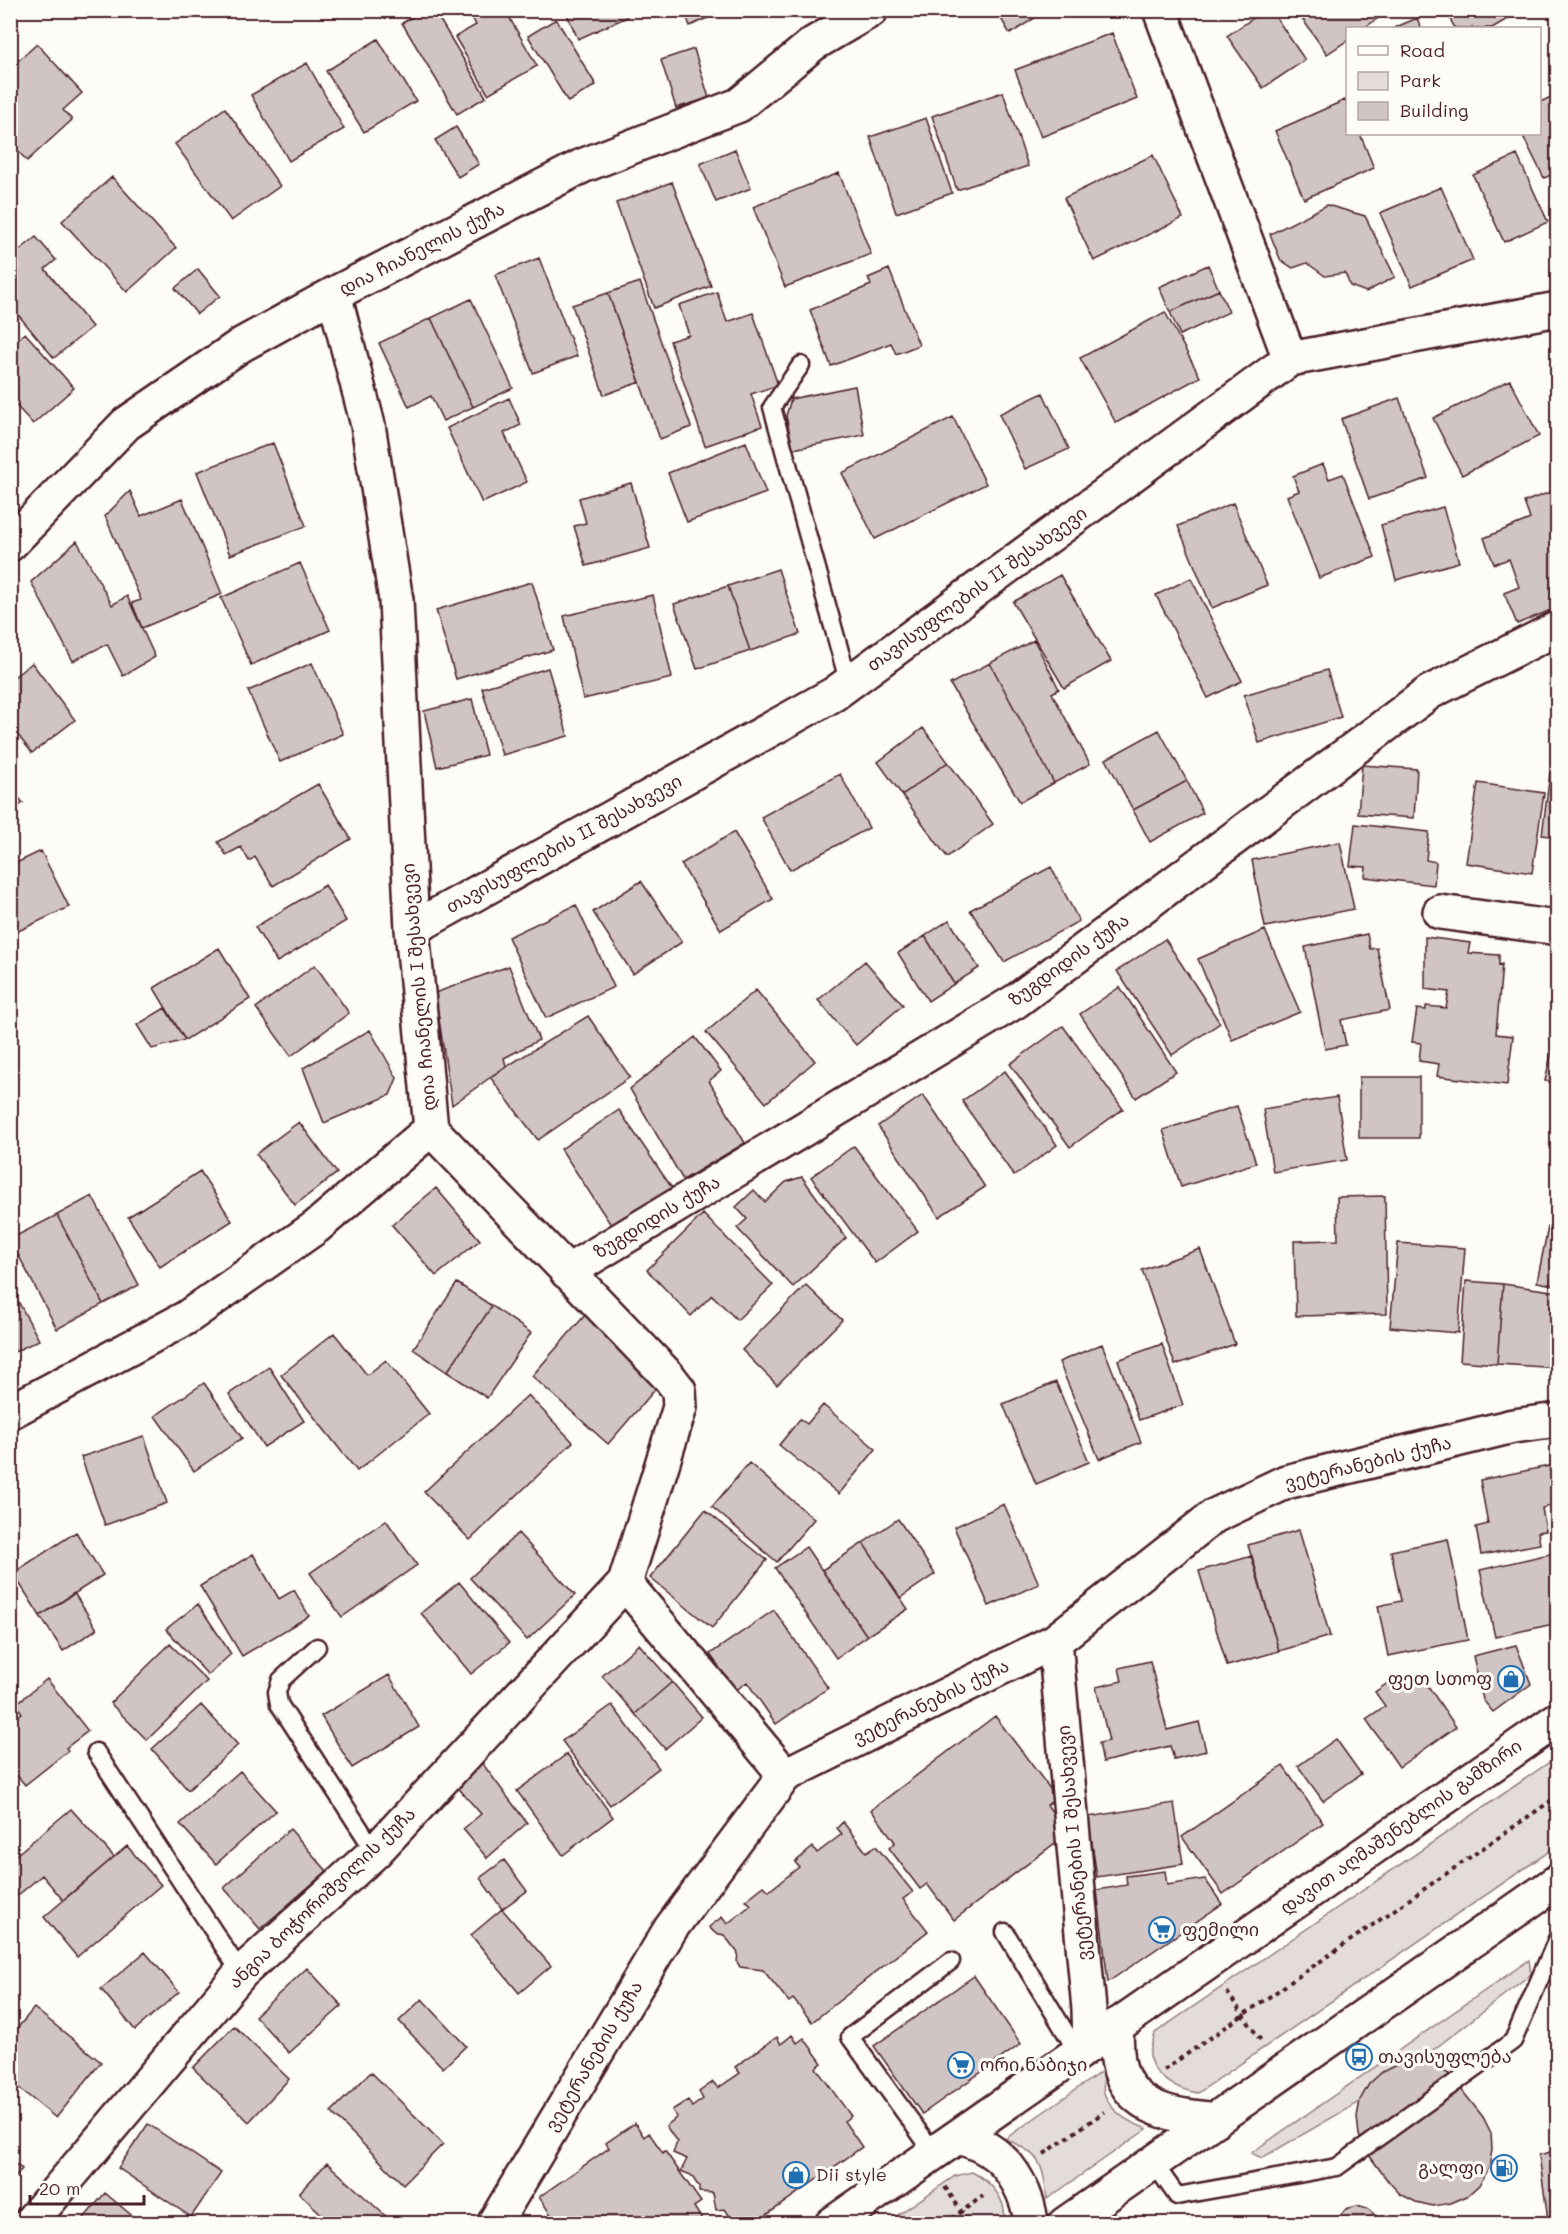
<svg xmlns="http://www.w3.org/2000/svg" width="1568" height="2234" font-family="Mali,'Noto Sans Georgian',sans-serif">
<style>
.green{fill:#e3dcda;stroke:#967e82;stroke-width:1.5}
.building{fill:#d0c5c4;stroke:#4a1f2b;stroke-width:1.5}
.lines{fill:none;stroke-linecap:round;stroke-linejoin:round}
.lane-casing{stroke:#4a1f2b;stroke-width:21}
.street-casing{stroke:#4a1f2b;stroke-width:38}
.secondary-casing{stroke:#4a1f2b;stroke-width:38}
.path{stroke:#4a1f2b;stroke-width:4;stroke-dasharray:4.5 4.5;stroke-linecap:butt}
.lane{stroke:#fdfcf7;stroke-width:16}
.street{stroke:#fdfcf7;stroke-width:33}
.secondary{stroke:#fdfcf7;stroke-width:33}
.labels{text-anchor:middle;stroke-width:6;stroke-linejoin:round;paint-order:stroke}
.street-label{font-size:18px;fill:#4a1f2b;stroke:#fdfcf7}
.poi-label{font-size:18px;fill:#4a1f2b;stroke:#fdfcf7;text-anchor:start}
</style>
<rect width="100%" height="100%" fill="#fdfcf7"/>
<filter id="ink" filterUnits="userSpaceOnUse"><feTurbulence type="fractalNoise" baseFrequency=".0167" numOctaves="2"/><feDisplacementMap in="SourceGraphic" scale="12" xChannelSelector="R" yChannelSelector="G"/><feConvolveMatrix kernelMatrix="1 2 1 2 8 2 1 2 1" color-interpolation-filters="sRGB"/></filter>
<g filter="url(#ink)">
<path class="green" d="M1557,1757V1846L1198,2093C1179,2090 1148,2076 1150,2052C1151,2046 1154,2039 1155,2033Z
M1529,1960L1531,1974L1387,2086L1262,2158L1251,2153Z
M1105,2069C1104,2076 1102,2086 1104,2093C1111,2113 1129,2122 1147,2129L1047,2199C1043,2163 1040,2153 1005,2139Z
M972,2172C992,2182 1008,2201 1004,2223H886L955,2176Z"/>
<path class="building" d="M424,10H434L486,97L457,114L402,23Z
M468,10H505L537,66L488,94L455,37L476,25Z
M565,10H624L627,17L578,39Z
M684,10H725L690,26Z
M996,10H1047L1010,34Z
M1265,10H1271L1305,60L1263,88L1227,36Z
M1296,10H1385L1387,12L1364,28H1348V40L1327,54Z
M1445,10H1523L1492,28H1455Z
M1417,18L1421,28H1394Z
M556,19L596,85L568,102L528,36Z
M1112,33L1137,99L1041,137L1015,70Z
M378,39L416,101L364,132L326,71Z
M37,44L82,93L63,110L72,120L27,161L10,142V68Z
M694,49L709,98L676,108L661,60Z
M307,63L344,129L289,161L251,95Z
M1003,92L1028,166L957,190L932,116Z
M1558,94V172L1544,178L1522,134H1540V102Z
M1345,100L1348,105V134H1360L1374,168L1304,199L1275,131Z
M225,108L280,186L231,221L175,144Z
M926,118L952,193L896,213L870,137Z
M456,127L479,164L458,177L435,140Z
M735,149L751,188L716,202L700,164Z
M1153,155L1183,218L1094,261L1064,198Z
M1517,155L1548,222L1504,242L1473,175Z
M839,173L871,254L785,287L753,207Z
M112,177L176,248L127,292L62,221Z
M672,182L711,286L654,308L616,203Z
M1441,187L1473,260L1412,286L1380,213Z
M1327,205L1365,216L1395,277L1366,292L1350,286L1345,273L1325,276L1307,263L1293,268L1281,261L1270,234Z
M36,237L56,260L45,269L92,327L54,358L10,305V258Z
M539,258L577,356L533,373L495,275Z
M1208,265L1219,290L1170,312L1159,287Z
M198,269L220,296L197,314L175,288Z
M889,269L919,345L896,354L891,343L831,366L810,310L871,285L868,278Z
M640,282L691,427L660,439L608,293Z
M1219,290L1229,312L1180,335L1170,312Z
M717,292L727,322L753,313L778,385L751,394L762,426L705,446L670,341L689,335L679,305Z
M608,293L640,382L604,395L572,305Z
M471,299L513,388L473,407L431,318Z
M1165,312L1200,377L1116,423L1080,358Z
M431,318L473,407L443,421L431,396L409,407L379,343Z
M25,333L74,388L33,424L10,399V346Z
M1510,380L1539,436L1462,475L1433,418Z
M855,386L864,435L793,449L786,416L791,399Z
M1043,393L1069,449L1025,469L999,414Z
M509,398L521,425L504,433L527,482L482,503L447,428Z
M1399,398L1428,478L1369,499L1341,419Z
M953,417L986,484L875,539L842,473Z
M746,442L766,493L687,522L668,473Z
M273,443L306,526L230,555L197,472Z
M1323,464L1329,479L1343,474L1375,557L1319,578L1287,496L1299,491L1293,476Z
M631,483L650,548L586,566L574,526L586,523L579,498Z
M130,491L141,516L182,499L222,594L142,628L132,603L141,600L105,516Z
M1553,491L1558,492V607L1517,624L1504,593L1519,587L1509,559L1494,564L1484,538L1530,519L1524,502Z
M1233,503L1267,585L1212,608L1178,526Z
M1443,507L1459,562L1396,580L1381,525Z
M77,541L112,605L127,596L155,657L123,676L107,644L73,661L31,582Z
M300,563L330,630L251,665L221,598Z
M778,569L800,634L750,651L728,586Z
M1060,575L1111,661L1064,688L1013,602Z
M1191,578L1242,681L1208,698L1156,595Z
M532,582L553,650L456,679L436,610Z
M728,586L750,651L697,669L674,604Z
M653,595L672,678L583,699L564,616Z
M1034,640L1059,689L1052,693L1090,764L1054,783L990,663Z
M32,663L75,720L32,753L10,725V680Z
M312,663L343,734L280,762L248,691Z
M990,663L1054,783L1020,802L950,684Z
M548,668L568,736L502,755L482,688Z
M1327,670L1341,717L1259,743L1244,695Z
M472,699L486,755L437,767L424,711Z
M923,728L948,762L902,795L878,762Z
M1159,730L1187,781L1133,810L1106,759Z
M948,762L993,824L947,857L902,795Z
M1362,765L1417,769L1414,818L1358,814Z
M1550,773L1558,774V837L1542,835Z
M840,774L869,828L790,870L761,817Z
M1187,781L1203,813L1150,842L1133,810Z
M1478,783L1544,793L1532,873L1466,863Z
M318,784L351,839L273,886L255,857L249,861L241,847L226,855L218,842Z
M10,787L23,803L10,813Z
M1355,824L1429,832L1426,860L1436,862L1434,885L1365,877L1366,867L1350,866Z
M734,832L773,899L721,930L681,864Z
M1340,842L1354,909L1265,927L1252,860Z
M41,851L69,907L10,935V866Z
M1051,867L1079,921L1004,962L970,910Z
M641,881L682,942L633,974L593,912Z
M325,885L346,921L277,962L255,927Z
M576,905L614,987L546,1018L508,937Z
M949,920L979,968L954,984L925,936Z
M1265,930L1300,1012L1232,1040L1198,959Z
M1367,934L1370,949L1377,948L1390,1010L1341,1020L1346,1045L1325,1049L1305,947Z
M925,936L954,984L928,1001L898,953Z
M1425,937L1470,943L1468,953L1499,955V965L1502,964L1496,1034L1513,1036L1507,1085L1437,1076L1439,1064L1419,1061L1421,1043L1412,1042L1417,1009L1426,1010V1006L1446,1008L1449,992L1425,989Z
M1165,939L1220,1023L1172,1055L1117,971Z
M219,948L250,999L185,1040L154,988Z
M865,961L903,1005L856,1045L818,1000Z
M315,965L349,1013L291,1056L256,1008Z
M509,966L539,1040L504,1058L506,1066L452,1105L435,993Z
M1120,987L1176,1072L1136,1098L1080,1014Z
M756,990L815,1061L766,1103L706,1032Z
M165,1008L185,1040L152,1049L137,1025Z
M588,1016L630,1077L538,1140L490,1077Z
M1558,1024V1084L1545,1081Z
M1063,1026L1123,1109L1070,1147L1010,1064Z
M370,1030L397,1078L390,1095L324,1123L303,1068Z
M695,1037L721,1071L709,1081L745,1143L683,1180L630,1089Z
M1005,1071L1057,1145L1014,1176L962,1101Z
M1359,1077H1419V1138H1359Z
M923,1095L985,1187L939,1217L878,1126Z
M1337,1097L1347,1160L1273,1172L1263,1109Z
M1237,1106L1256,1163L1181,1187L1163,1130Z
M619,1110L674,1191L615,1231L561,1149Z
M299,1122L337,1173L295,1205L256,1154Z
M854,1146L918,1231L875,1263L811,1177Z
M200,1171L232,1221L160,1267L128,1217Z
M802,1177L846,1238L793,1287L737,1228L747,1219L736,1207L754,1190L765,1202L786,1182Z
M436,1188L480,1240L436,1276L392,1225Z
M92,1196L139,1285L103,1304L57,1215Z
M1385,1196L1387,1314L1296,1316L1294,1241L1338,1240L1337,1197Z
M703,1214L773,1285L737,1320L712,1295L691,1316L647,1270Z
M57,1215L103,1304L57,1329L10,1239Z
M1549,1222L1558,1224V1286L1537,1282Z
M1398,1243L1465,1248L1458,1333L1390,1327Z
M1200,1249L1235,1344L1175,1365L1142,1270Z
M1466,1281L1503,1284L1497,1364L1460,1361Z
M457,1283L492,1306L447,1372L413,1349Z
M1503,1284L1558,1292V1368L1497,1364Z
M806,1285L842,1320L777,1385L742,1350Z
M10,1286L39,1340L10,1354Z
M492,1306L531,1333L487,1398L447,1372Z
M586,1314L659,1385L608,1444L532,1376Z
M334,1333L367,1375L386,1360L429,1414L357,1471L281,1375Z
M1102,1344L1141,1442L1099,1459L1059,1362Z
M1162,1344L1183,1405L1139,1420L1118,1360Z
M269,1367L304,1421L264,1447L229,1394Z
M1056,1382L1089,1462L1036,1484L1003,1404Z
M204,1383L242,1438L194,1471L155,1416Z
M528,1395L573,1442L470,1540L424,1492Z
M823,1405L876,1449L839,1494L779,1445L800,1419L807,1424Z
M144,1436L167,1503L105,1525L81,1457Z
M749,1463L814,1519L777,1562L712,1507Z
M1549,1466L1557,1505L1542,1508L1546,1531L1538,1532L1540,1544L1481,1555L1476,1527L1488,1524L1480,1480Z
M1004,1504L1039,1584L989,1606L954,1527Z
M705,1510L767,1560L712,1628L650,1578Z
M898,1519L935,1574L900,1598L863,1543Z
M386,1520L417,1565L342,1617L310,1573Z
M1299,1530L1330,1636L1279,1651L1248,1545Z
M76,1532L103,1575L40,1616L13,1573Z
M518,1533L575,1595L527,1640L470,1578Z
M1448,1539L1468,1640L1388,1656L1378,1606L1401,1601L1391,1551Z
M863,1543L908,1609L867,1636L822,1570Z
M806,1547L867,1636L836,1658L775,1568Z
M1558,1552V1623L1495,1637L1480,1570Z
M253,1554L279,1599L294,1590L309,1616L242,1656L200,1586Z
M1252,1556L1279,1651L1227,1666L1199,1571Z
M459,1582L509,1643L471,1674L421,1613Z
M74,1593L97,1629L63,1651L40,1616Z
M198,1604L231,1654L208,1675L166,1629Z
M774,1610L828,1688L776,1724L747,1682L735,1691L710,1654Z
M170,1644L207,1681L147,1740L110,1703Z
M639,1644L672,1682L635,1714L602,1676Z
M1516,1645L1531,1684L1493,1712L1483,1700L1473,1656Z
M1150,1661L1167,1730L1199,1722L1206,1751L1174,1759L1170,1746L1103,1762L1099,1743L1109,1741L1096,1687L1122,1681L1119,1668Z
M389,1675L419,1727L352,1768L321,1716Z
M1399,1675L1409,1690L1424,1680L1456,1727L1399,1767L1366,1719L1385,1706L1375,1692Z
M47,1679L88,1731L66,1748L68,1751L25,1785L10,1767V1722L22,1713L16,1704Z
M672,1682L702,1717L665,1749L635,1714Z
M201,1705L238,1745L188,1790L152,1749Z
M612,1705L659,1768L610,1805L562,1741Z
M995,1716L1057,1798L1047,1805L1068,1833L954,1920L927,1884L920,1889L889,1848L895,1842L871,1810Z
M1336,1739L1361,1774L1323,1801L1298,1766Z
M567,1754L613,1817L563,1855L517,1791Z
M479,1759L527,1823L487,1858L463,1829L481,1814L454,1783Z
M1283,1766L1323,1823L1223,1894L1182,1837Z
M240,1771L276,1811L216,1864L180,1824Z
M1174,1803L1183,1864L1097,1877L1088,1817Z
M71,1809L114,1857L63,1900L42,1875L10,1902V1860Z
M843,1822L866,1852L876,1846L913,1892L903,1899L928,1931L812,2022L793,1999L789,2002L763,1970L740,1967L737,1962L738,1953L724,1935L715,1933L709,1927L722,1917L727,1924L751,1905L746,1900L764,1886L769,1891L799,1867L795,1862L813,1847L817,1853L842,1834L837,1828Z
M290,1829L327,1871L260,1929L224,1888Z
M127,1846L161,1885L77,1957L44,1917Z
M504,1860L527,1891L502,1909L480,1878Z
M1165,1871L1167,1885L1205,1879L1222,1904L1108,1982L1097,1890L1127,1885L1126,1876Z
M502,1909L551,1966L519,1993L471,1935Z
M145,1952L179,1992L135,2030L101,1989Z
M307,1968L342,2006L289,2053L255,2016Z
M974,1976L1021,2044L922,2114L874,2046Z
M422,1999L466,2046L443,2068L399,2021Z
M34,2008L101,2062L56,2118L10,2081V2037Z
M234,2026L289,2079L249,2122L193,2068Z
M792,2035L797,2043L804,2038L822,2063L816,2068L851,2116L844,2121L862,2147L754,2224H735L725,2209L716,2210L713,2193L699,2192V2187L691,2175L681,2171L687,2159L673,2153L677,2142L666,2126L677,2117L672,2110L688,2100L692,2107L703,2099L699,2092L713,2082L718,2088L740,2073L735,2067L777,2037L781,2044Z
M1416,2062L1433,2065L1449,2074L1483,2117L1491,2133L1492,2150L1489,2168L1480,2184L1467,2196L1451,2203L1433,2206L1416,2202L1400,2194L1388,2181L1366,2151L1359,2135L1357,2117L1360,2100L1369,2084L1382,2072L1398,2064Z
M371,2072L443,2144L403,2184L331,2112Z
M635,2123L644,2137L649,2133L663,2153L665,2151L701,2202L694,2207L705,2224H557L539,2197L609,2148L606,2143Z
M148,2124L221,2173L191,2217L118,2168Z
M1558,2150V2219L1548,2220L1539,2155Z
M10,2160L22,2169L10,2184Z
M327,2163L390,2220L387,2224H332L299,2193Z
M105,2193L142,2224H79Z
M1357,2206L1368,2209L1376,2216L1378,2224H1338L1339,2217L1346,2209Z"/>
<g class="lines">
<defs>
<path id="lane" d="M801,365L772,407L849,684
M317,1647L281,1680L277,1692L279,1704L375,1852
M96,1752L241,1973
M1005,1932L1078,2053
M934,2153L850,2037L951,1961
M1153,2162L1177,2196L1337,2167L1513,2041L1558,1937"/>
<path id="street" d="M1160,10L1290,359
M10,544L126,424L241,345L334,294L582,166L739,105L813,44L871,10
M1440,912L1558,928
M412,929L834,694L1290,359L1558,309
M567,1272L1016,1001L1430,692L1558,628
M10,1412L186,1318L316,1227L431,1129
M625,1583L785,1775
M1055,1641L1089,2009L1090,2045
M29,2224L241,1973L375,1852L625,1583L680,1407L679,1390L669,1377L431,1129L412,929L396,600L368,425L334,294
M494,2224L671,1928L785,1775L1055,1641L1214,1516L1286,1482L1513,1426L1558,1420"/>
<path id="secondary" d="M1117,2025C1114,2066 1121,2097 1164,2111C1180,2117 1199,2117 1215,2120
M958,2137C969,2140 980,2144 989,2150C1013,2165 1029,2197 1031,2224
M832,2224L1558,1719
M1065,2224L1558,1881"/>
</defs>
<use href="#lane" class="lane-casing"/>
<use href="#street" class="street-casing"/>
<use href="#secondary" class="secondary-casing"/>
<path class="path" d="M1227,1992L1262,2042
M1164,2070L1558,1796
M1044,2154L1104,2112
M945,2187L970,2224
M944,2224L983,2196"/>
<use href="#lane" class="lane"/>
<use href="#street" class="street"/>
<use href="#secondary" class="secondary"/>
</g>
</g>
<defs>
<symbol id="shop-ring" viewBox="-11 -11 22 22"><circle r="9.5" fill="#fdfcf7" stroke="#1f6fb2" stroke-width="1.5"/><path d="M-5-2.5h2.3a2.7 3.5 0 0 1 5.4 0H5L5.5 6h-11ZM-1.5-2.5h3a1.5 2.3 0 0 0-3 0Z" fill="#1f6fb2"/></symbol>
<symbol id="supermarket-ring" viewBox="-11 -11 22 22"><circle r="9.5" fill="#fdfcf7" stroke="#1f6fb2" stroke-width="1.5"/><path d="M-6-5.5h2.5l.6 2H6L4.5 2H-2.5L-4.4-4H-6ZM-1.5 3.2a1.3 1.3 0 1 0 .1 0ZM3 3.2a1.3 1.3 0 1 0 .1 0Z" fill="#1f6fb2"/></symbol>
<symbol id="bus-ring" viewBox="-11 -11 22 22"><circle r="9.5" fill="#fdfcf7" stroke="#1f6fb2" stroke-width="1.5"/><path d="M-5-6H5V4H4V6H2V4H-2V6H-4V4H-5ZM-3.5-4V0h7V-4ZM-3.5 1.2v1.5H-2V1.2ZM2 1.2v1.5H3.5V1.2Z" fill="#1f6fb2"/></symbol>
<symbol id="fuel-ring" viewBox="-11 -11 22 22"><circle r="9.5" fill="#fdfcf7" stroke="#1f6fb2" stroke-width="1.5"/><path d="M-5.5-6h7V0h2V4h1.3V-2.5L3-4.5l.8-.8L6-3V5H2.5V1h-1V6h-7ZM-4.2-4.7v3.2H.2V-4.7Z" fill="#1f6fb2"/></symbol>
</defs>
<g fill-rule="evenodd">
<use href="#shop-ring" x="1496" y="1664" width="30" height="30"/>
<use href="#supermarket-ring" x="1147" y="1915" width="30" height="30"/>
<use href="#bus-ring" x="1344" y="2042" width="30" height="30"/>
<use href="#supermarket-ring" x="946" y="2050" width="30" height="30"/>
<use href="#fuel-ring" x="1489" y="2153" width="30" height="30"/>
<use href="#shop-ring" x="781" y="2160" width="30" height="30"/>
</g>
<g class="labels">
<g class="street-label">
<text transform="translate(422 249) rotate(-27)" y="6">დია ჩიანელის ქუჩა</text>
<text transform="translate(977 589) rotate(-36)" y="6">თავისუფლების II შესახვევი</text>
<text transform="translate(564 844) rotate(-29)" y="6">თავისუფლების II შესახვევი</text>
<text transform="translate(1069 960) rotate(-36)" y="6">ზუგდიდის ქუჩა</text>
<text transform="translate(419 987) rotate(-95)" y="6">დია ჩიანელის I შესახვევი</text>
<text transform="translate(657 1217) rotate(-31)" y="6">ზუგდიდის ქუჩა</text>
<text transform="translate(1368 1463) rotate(-14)" y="6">ვეტერანების ქუჩა</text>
<text transform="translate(931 1702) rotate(-26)" y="6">ვეტერანების ქუჩა</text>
<text transform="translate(1401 1827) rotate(-35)" y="6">დავით აღმაშენებლის გამზირი</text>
<text transform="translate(1074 1843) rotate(-95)" y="6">ვეტერანების I შესახვევი</text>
<text transform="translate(322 1898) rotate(-44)" y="6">ანგია ბოჭორიშვილის ქუჩა</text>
<text transform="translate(594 2056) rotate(-59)" y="6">ვეტერანების ქუჩა</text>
</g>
<g class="poi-label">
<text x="1492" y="1685" text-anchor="end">ფეთ სთოფ</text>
<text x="1182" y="1936">ფემილი</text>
<text x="1378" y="2063">თავისუფლება</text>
<text x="980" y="2071">ორი ნაბიჯი</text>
<text x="1484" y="2174" text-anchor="end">გალფი</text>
<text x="816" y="2181">Dii style</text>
</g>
</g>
<rect width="1568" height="2234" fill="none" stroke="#fdfcf7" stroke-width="36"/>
<rect x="18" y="18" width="1532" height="2198" fill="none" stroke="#4a1f2b" stroke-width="2" filter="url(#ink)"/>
<rect x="1346" y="27" width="195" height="108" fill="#fdfcf7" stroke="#b5a4a5" stroke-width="1.5"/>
<rect x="1358" y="46" width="30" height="9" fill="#fdfcf7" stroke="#b5a4a5" stroke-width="1.5"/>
<text x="1400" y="57" font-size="18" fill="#4a1f2b">Road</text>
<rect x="1358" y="72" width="30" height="18" fill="#e3dcda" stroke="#b5a4a5" stroke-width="1.5"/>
<text x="1400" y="87" font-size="18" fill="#4a1f2b">Park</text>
<rect x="1358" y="102" width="30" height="18" fill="#d0c5c4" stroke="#b5a4a5" stroke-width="1.5"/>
<text x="1400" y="117" font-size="18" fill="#4a1f2b">Building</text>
<path d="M30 2195v9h114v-9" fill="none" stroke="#4a1f2b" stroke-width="3"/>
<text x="39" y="2195" font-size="18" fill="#4a1f2b" stroke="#fdfcf7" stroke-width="4.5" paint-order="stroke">20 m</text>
</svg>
